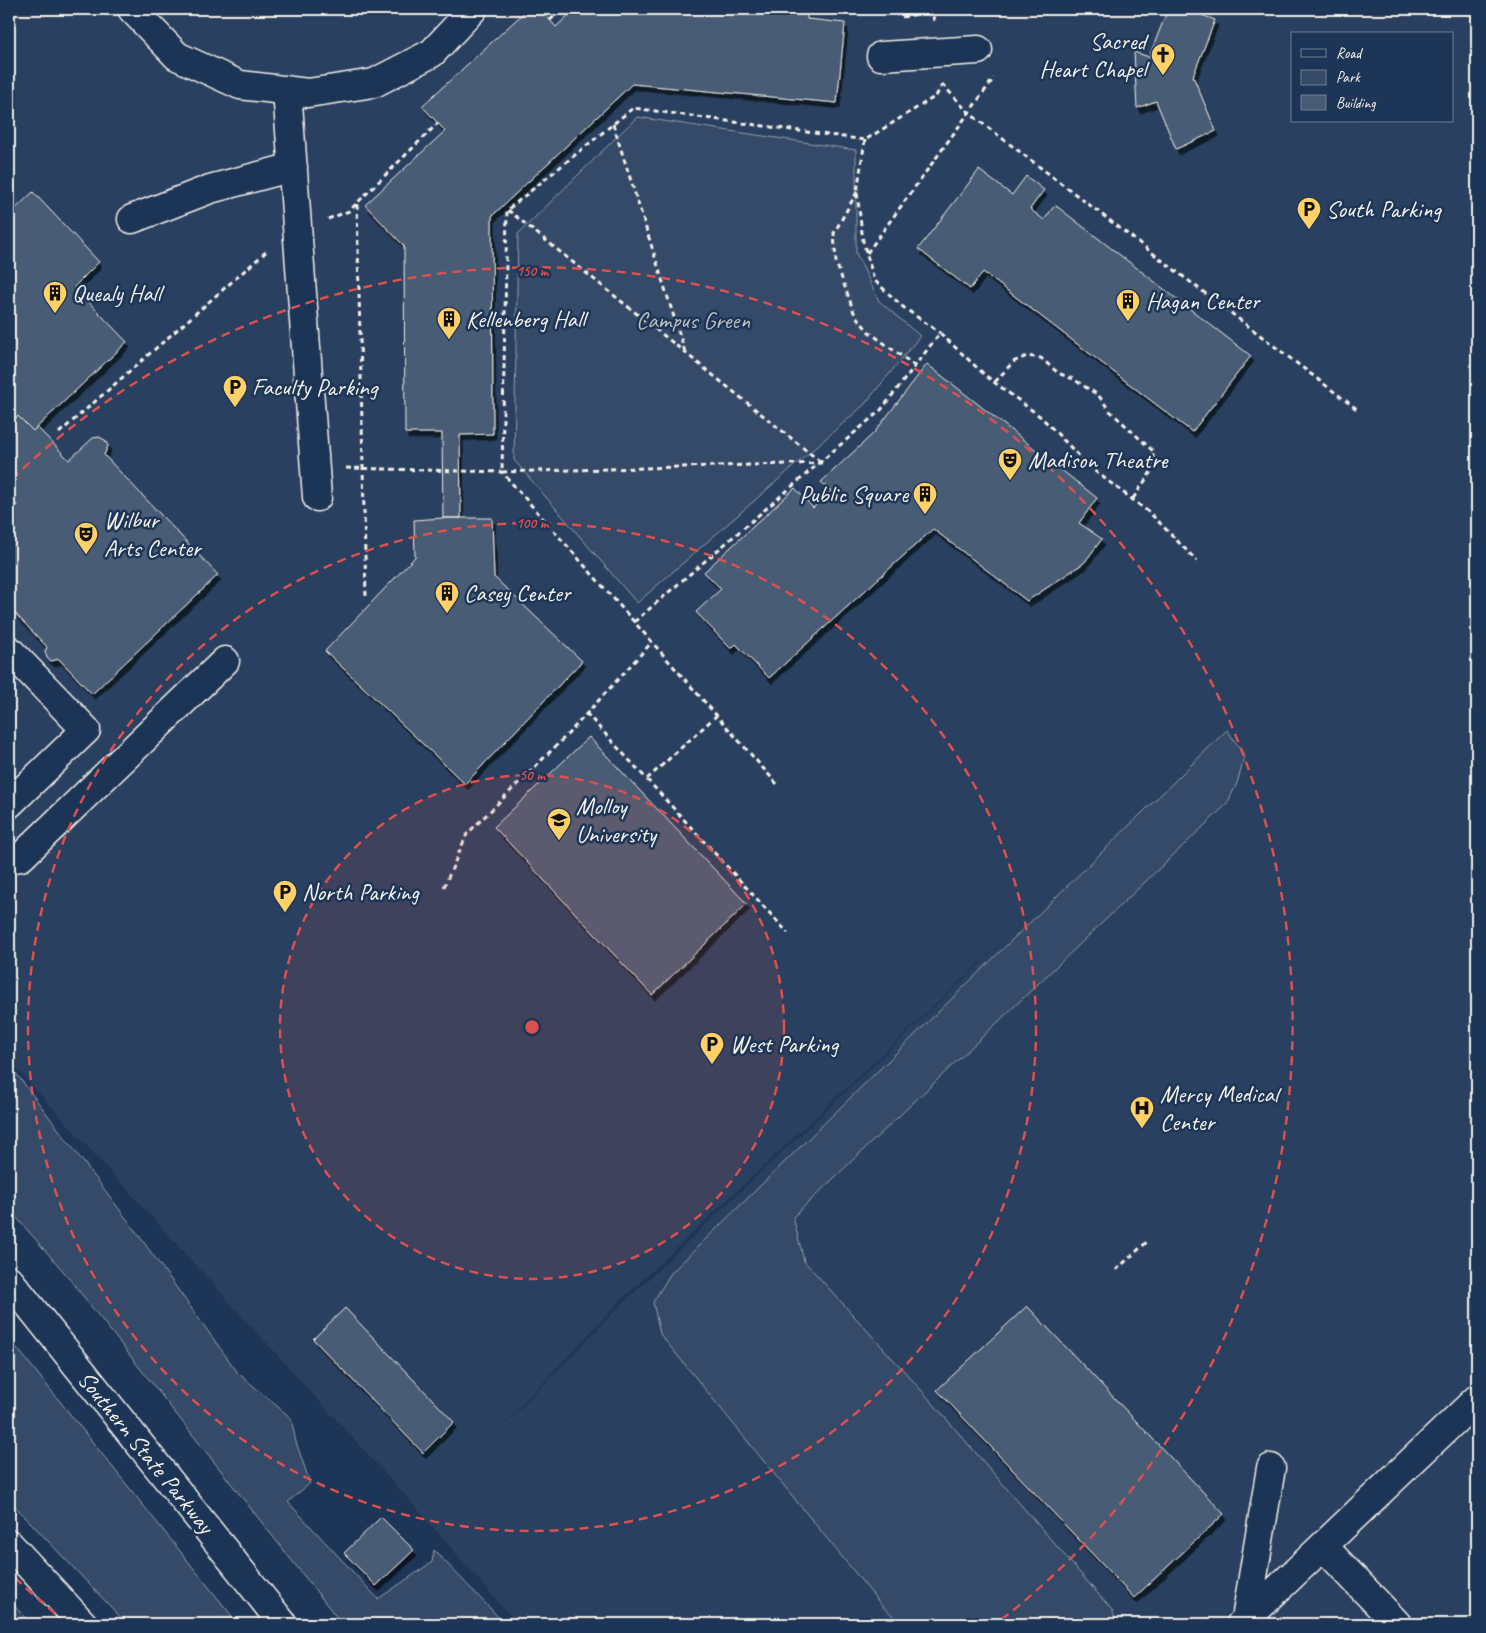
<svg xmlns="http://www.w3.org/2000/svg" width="1486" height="1633" font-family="Caveat,sans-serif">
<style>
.built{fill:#2a4060;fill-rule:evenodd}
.green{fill:#354a67;stroke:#949ea8}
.building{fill:#485b74;stroke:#f4f1e8;filter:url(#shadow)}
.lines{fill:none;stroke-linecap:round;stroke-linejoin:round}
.minor-casing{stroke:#f4f1e8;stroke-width:31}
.highway-casing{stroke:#f4f1e8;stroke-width:31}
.path{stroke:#f4f1e8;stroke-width:3;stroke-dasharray:5 4;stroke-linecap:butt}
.minor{stroke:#1d3557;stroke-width:28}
.highway{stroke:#1d3557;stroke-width:28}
.ring{fill:none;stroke:#dc504e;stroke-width:2.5;stroke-dasharray:9 6}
.labels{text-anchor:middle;stroke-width:5;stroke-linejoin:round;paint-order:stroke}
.poi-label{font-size:24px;fill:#f4f1e8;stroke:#1d3557;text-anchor:start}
.park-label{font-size:24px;fill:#bbbfc1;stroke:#1d3557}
.street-label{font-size:24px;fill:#f4f1e8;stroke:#1d3557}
.centre{fill:#dc504e;stroke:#1d3557;stroke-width:2.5}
.ring-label{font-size:15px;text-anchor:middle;font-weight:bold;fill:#dc504e;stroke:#1d3557;stroke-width:5;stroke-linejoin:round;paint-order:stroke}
</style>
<defs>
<filter id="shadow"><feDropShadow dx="3" dy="5.5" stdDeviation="0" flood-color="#0009"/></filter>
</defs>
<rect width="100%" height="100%" fill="#1d3557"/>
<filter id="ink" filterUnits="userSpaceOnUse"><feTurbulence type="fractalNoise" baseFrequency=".02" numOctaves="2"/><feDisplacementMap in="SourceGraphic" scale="10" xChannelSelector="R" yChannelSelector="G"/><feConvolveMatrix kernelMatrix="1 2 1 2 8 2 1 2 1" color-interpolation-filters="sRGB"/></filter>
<g filter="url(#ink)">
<path class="built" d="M9,9H1477V1624H517L420,1512L9,1060ZM1292,34H1452V121H1292ZM1071,877L620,1306L474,1456L620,1301Z"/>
<path class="green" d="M637,117L856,150V253L879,301L920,336L864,405L637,603L514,460L518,234Z
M1227,730L1245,756L1237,783L1227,804L793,1217L804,1261L923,1392L1112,1610L1117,1624H902L883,1607L660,1334L653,1302L671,1273Z
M9,1064L132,1226L238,1373L291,1418L296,1442L310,1483L288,1502L378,1599L432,1562L434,1550L505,1624H342L64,1272L9,1209Z
M9,1338L232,1616L238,1624H127L9,1500Z
M9,1600L31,1624H9Z"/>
<path class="building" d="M528,9H540L556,27L575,9H773L807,12V19L845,23L837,103L632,84L492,216L493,434L460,435L461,518H443L442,433H405L404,246L365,205L445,131L422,106Z
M1168,9H1186L1215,20L1193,76L1216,131L1176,149L1156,101L1137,108L1134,52L1149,57Z
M979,170L1012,195L1026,176L1044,190L1030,209L1044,220L1055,205L1251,356L1192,432L983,272L970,289L918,249Z
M33,192L99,262L74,287L127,342L33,431L18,416L9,425V215Z
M927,364L1097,498L1079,523L1102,539L1084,563L1027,601L933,529L769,678L736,644L731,649L696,612L721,589L704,572L795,488L813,508L831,491L821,482L874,433Z
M18,416L33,431L37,427L69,460L93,438L99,437L105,440L108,446L104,455L218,575L92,694L59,659L51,661L47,658L45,651L47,647L9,607V513L17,505L9,497V425Z
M443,518H492L494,577L582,661L465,784L325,651L415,557L414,520Z
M589,737L747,904L652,995L494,827Z
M1027,1306L1224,1514L1134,1598L937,1390Z
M345,1308L454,1422L423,1453L313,1339Z
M381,1517L414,1550L376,1586L344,1553Z"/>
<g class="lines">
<defs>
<path id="minor" d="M132,9L177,56L240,85L308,93L374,83L432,53L473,9
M881,56L978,50
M287,90L317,497
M132,219L210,189L293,167
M9,650L86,730L9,804
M9,859L21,857L225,661
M1323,1546L1397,1624
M1246,1619L1271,1468
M1241,1624L1477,1399"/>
<path id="highway" d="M9,1280L283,1624
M9,1544L83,1624"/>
</defs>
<use href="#minor" class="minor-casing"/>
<use href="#highway" class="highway-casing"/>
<path class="path" d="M886,9L902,17L932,11L934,21
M550,20L563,9
M942,84L969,113L1358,410
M613,124L685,352
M865,140L857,192L863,241L874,280L903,307L940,333
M857,192L834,233L836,262L855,315L869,332L915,366
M357,204L366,598
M508,210L822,463
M328,219L349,211L438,123
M867,253L994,78
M995,382L1013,362L1027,356L1041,358L1058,373L1073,379L1098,395L1110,411L1153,451V469L1132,500
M59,433L267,251
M822,463L502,472L507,210L633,108L865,140L936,96L942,85
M346,468L502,472L777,784
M634,622L881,410L940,333L986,376L1041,417L1091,468L1150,513L1197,561
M586,713L788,933
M647,779L717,715
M444,887L467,834L568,734L652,642
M1116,1270L1149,1240"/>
<use href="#minor" class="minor"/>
<use href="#highway" class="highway"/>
</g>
</g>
<circle cx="532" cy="1027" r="252" fill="#dc504e" fill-opacity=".12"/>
<g class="ring">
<circle cx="532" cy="1027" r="252"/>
<circle cx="532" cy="1027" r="504"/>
<path d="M67 1623A756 756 0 0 1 12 1575M12 479A756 756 0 1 1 997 1623"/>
</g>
<defs>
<symbol id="church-pin" viewBox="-11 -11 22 30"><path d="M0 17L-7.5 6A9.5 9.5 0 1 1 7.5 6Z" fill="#ffd166" stroke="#1d3557"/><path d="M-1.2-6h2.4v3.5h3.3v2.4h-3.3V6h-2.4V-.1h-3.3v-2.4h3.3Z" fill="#111"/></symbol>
<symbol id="parking-pin" viewBox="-11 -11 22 30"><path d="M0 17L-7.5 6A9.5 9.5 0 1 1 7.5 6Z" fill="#ffd166" stroke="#1d3557"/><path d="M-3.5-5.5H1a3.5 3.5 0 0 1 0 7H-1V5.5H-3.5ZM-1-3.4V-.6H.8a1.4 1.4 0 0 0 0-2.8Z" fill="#111"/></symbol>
<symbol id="building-pin" viewBox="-11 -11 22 30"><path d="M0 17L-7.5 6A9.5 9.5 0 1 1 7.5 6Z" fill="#ffd166" stroke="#1d3557"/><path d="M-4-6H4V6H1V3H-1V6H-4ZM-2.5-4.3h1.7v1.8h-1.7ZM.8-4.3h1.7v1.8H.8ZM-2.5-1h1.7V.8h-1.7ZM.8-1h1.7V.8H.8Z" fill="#111"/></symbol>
<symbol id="theatre-pin" viewBox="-11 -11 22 30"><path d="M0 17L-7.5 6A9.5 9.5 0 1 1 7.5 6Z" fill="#ffd166" stroke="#1d3557"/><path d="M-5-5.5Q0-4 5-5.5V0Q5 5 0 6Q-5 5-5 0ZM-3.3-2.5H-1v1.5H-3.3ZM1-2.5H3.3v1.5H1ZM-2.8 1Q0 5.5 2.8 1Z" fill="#111"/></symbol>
<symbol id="university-pin" viewBox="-11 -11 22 30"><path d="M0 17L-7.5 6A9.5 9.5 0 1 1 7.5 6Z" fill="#ffd166" stroke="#1d3557"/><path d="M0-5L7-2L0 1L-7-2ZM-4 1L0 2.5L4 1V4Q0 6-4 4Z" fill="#111"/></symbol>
<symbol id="hospital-pin" viewBox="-11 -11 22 30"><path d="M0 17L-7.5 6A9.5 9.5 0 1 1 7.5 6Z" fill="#ffd166" stroke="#1d3557"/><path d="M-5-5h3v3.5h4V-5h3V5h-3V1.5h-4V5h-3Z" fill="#111"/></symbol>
</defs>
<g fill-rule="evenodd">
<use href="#church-pin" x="1149" y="41" width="28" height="38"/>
<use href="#parking-pin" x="1295" y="195" width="28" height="38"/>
<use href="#building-pin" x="41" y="279" width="28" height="38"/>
<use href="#building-pin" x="1114" y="287" width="28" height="38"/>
<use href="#building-pin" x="435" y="305" width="28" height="38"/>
<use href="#parking-pin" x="221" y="373" width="28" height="38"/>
<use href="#theatre-pin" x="996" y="446" width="28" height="38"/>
<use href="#building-pin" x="911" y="480" width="28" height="38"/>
<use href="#theatre-pin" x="72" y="520" width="28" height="38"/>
<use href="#building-pin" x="433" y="579" width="28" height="38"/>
<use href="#university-pin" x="545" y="806" width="28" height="38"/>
<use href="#parking-pin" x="271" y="878" width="28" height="38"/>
<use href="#parking-pin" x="698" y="1030" width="28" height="38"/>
<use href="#hospital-pin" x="1128" y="1094" width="28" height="38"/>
</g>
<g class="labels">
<g class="poi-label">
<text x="1146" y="49" text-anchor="end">Sacred<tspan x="1146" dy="28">Heart Chapel</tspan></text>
<text x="1326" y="217">South Parking</text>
<text x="72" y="301">Quealy Hall</text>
<text x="1146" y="309">Hagan Center</text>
<text x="466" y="327">Kellenberg Hall</text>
<text x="252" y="395">Faculty Parking</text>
<text x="1028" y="468">Madison Theatre</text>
<text x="908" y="502" text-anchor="end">Public Square</text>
<text x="104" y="528">Wilbur<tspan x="104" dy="28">Arts Center</tspan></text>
<text x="464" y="601">Casey Center</text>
<text x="576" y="814">Molloy<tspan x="576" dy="28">University</tspan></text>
<text x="302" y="900">North Parking</text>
<text x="730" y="1052">West Parking</text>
<text x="1160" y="1102">Mercy Medical<tspan x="1160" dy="28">Center</tspan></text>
</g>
<g class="park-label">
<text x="693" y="328">Campus Green</text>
</g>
<g class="street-label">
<text transform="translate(146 1452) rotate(51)" y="8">Southern State Parkway</text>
</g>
</g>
<circle cx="532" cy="1027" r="8" class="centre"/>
<g class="ring-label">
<text x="532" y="276">150 m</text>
<text x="532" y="528">100 m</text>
<text x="532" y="780">50 m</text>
</g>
<rect width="1486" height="1633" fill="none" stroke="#1d3557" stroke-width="30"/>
<rect x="15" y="15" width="1456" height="1603" fill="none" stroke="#f4f1e8" stroke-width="2" filter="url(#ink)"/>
<rect x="1291" y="32" width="162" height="90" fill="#1d3557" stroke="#738091"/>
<rect x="1301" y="49" width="25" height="8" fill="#1d3557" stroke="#738091"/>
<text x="1336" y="58" font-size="15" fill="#f4f1e8">Road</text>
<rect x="1301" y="70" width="25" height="15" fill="#354a67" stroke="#738091"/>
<text x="1336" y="82" font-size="15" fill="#f4f1e8">Park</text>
<rect x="1301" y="95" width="25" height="15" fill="#485b74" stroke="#738091"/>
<text x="1336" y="108" font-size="15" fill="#f4f1e8">Building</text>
</svg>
